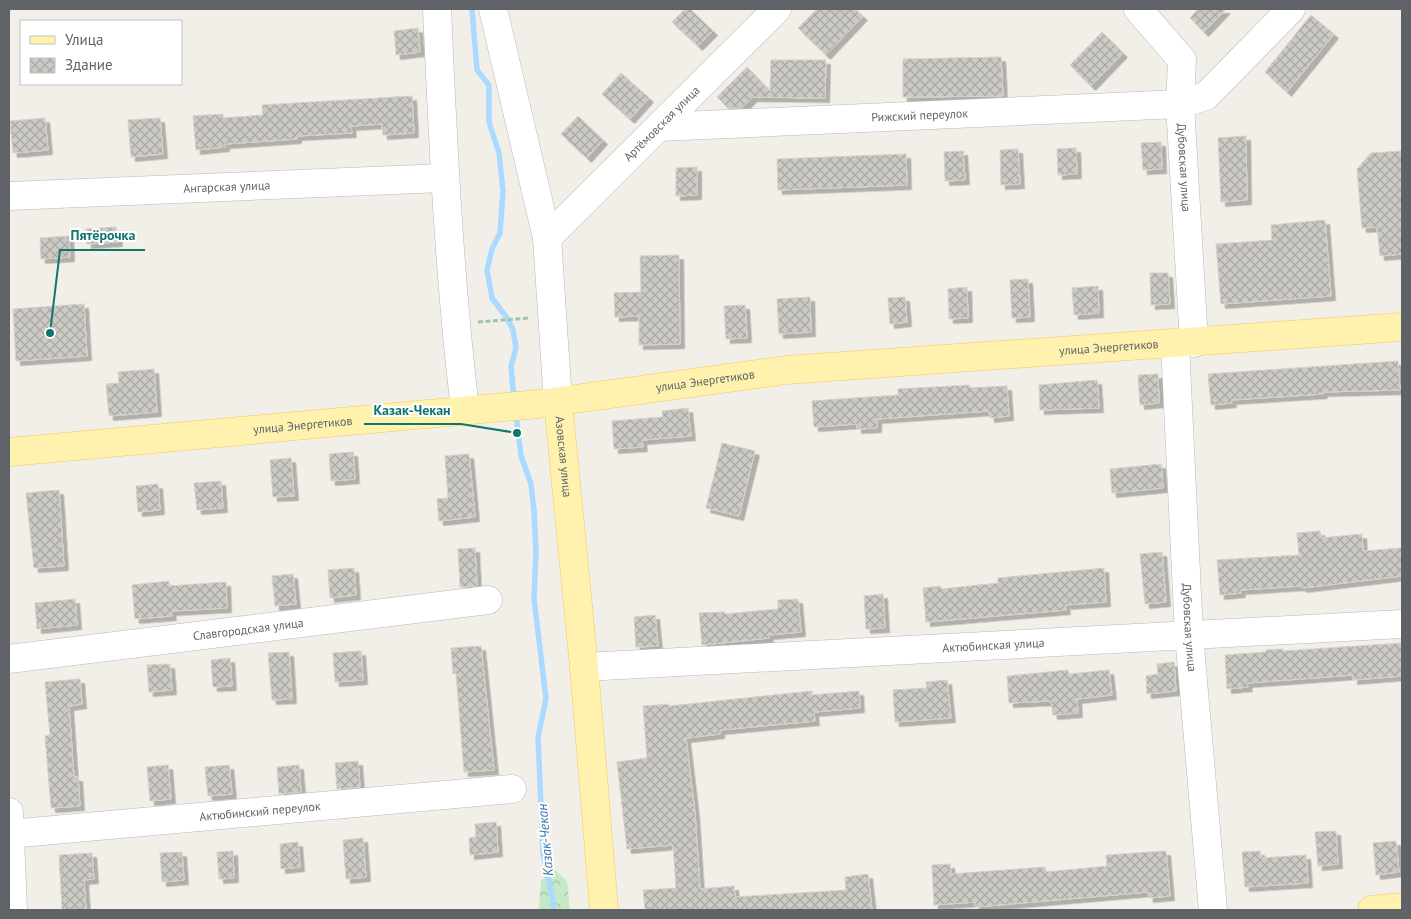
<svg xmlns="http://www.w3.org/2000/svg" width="1411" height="919" font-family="'PT Sans',sans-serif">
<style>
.forest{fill:url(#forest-crowns)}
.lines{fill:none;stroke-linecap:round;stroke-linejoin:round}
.stream{stroke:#aadaff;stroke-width:5.5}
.building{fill:url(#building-cross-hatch);stroke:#d6d1c6;filter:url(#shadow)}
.minor-casing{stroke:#b5b8bc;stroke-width:29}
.major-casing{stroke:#f2c960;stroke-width:29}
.path{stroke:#9cc7a9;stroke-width:3;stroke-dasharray:5 2.5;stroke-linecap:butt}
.minor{stroke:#fff;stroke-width:28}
.major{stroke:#fff2af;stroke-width:28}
.labels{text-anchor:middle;stroke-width:4;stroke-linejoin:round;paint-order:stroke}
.street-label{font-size:12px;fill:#5f6368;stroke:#fff}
.water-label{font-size:14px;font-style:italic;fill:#4174aa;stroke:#fff}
.leader{fill:none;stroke:#0f766e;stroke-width:2}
.callout-dot{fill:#0f766e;stroke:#fff;stroke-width:2}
.callout-label{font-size:14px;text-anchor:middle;font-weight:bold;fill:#0f766e;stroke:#fff;stroke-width:4;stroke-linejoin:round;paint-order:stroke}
</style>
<defs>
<pattern id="forest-crowns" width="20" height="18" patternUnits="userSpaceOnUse" patternTransform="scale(1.25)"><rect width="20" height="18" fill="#c5e8c5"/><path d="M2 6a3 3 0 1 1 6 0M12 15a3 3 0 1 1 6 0" fill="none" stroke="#a3c0a4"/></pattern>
<pattern id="building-cross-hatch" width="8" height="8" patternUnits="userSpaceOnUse" patternTransform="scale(1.25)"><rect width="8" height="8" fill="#cccac5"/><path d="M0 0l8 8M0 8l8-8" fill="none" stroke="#a9a8a4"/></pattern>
<filter id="shadow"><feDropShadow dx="4.5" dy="4.5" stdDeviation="0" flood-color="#0004"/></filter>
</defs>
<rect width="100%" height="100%" fill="#f1efe8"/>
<path class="forest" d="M553,868L567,881L570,910H539L541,881Z"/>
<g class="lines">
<path class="stream" d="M472,9L477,70L489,85V122L499,153L503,191L500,233L492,249L487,270L492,298L507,318L513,330L516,348L511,366L514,400
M516,414L521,456L531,484L534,511L536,553L534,598L546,699L538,737L543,853L553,900V910"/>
</g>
<path class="building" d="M685,9H690L713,31L698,46L672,22Z
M817,9H855L863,16L826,55L798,28Z
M1198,9H1226L1204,32L1190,18Z
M1311,15L1334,34L1287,92L1265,72Z
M418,28L420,52L396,55L394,31Z
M1102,32L1123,53L1091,86L1070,65Z
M1001,57L1003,96L903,97V59Z
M771,60H826L825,98L753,97L742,108H728L717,97L747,67L770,91Z
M621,73L649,98L630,119L602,94Z
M412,96L414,133L383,135L382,124L351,126L352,133L297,136V139L225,144V147L196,150L193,116L223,114V118L263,115L262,105Z
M578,116L603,140L587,158L561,134Z
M45,118L48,150L13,153L10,121Z
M160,118L163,154L131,157L128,120Z
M1246,136L1247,200L1221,202L1218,138Z
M1161,142L1162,169L1143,170L1141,143Z
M1076,148L1077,174L1058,175L1057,149Z
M1018,149L1020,184L1001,185L1000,150Z
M963,151L965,180L945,181L944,152Z
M1402,151V254L1380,256L1377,227L1362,228L1357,169L1371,153Z
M906,154L907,185L778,190L777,159Z
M697,167V195L676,196V168Z
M1325,220L1331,296L1221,304L1216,244L1272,240L1271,225Z
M116,227L118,242L87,244L86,229Z
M69,236L70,257L41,259L40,238Z
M679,255L680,344L639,345V316L615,317L614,293L641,292L640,256Z
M1150,273H1168L1170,304L1151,305Z
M1028,279L1030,317L1012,318L1010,280Z
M1098,286L1099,313L1074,315L1072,288Z
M967,287L968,318L949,319L948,289Z
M810,297L811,332L779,334L777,299Z
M905,297L907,322L890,324L888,298Z
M84,304L87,356L16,361L13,309Z
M745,305L747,338L726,339L724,306Z
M1398,361L1400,390L1322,392L1323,394L1231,400L1232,403L1211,405L1208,374Z
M154,369L157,412L109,416L106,384L119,383L118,372Z
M1158,374L1159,403L1140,405L1138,375Z
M1097,380L1099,408L1040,410L1039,385Z
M970,385V388L1007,386L1009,416L990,418L989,411L877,419V428L857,429V424L814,427L812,401L898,395V389Z
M688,408L691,436L642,440L643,447L614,449L612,421L663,417L662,411Z
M722,443L755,451L739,516L706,508Z
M353,452L355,479L331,481L329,454Z
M469,454L475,517L439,521L437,499L448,498L445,456Z
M291,458L294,496L273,497L270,460Z
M1161,464L1163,488L1112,493L1110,469Z
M221,481L223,508L197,510L194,483Z
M158,484L160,510L138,512L136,486Z
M59,490L64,566L34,568L26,493Z
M1320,531L1321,538L1362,534L1363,551L1402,548V576L1302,588L1301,586L1240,590L1241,593L1220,595L1217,560L1299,555L1297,533Z
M475,548L477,586L460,587L458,549Z
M1162,552L1166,602L1145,604L1140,554Z
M354,568L356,595L330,598L328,570Z
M1104,568L1106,602L1065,605L1066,610L926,622L923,588L941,586V589L998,583V578Z
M293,574L296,604L275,606L272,576Z
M169,581V586L226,582L227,608L171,611L172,616L135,619L132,585Z
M883,594L885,628L866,629L864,596Z
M75,599L77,625L37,629L35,603Z
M798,599L801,632L768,635L769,638L702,645L699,613L724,612L725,614L778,609V600Z
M655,615L658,646L636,647L634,617Z
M1402,643V676L1353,680V675L1247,683L1248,687L1227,689L1225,655L1266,652V650L1283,649V651Z
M481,646L494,770L464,772L456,673L453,674L451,648Z
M361,651L363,680L335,682L333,653Z
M289,652L292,699L272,700L268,653Z
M230,658L232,686L213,687L211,660Z
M1174,662L1176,691L1147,694L1146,676L1158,674L1157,664Z
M170,664L172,690L149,692L147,665Z
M1068,670L1069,674L1109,670L1112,695L1077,699L1078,713L1053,715L1051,701L1009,703L1007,676Z
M80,679L82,704L69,706L74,777H78L80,806L51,808L45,736L50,735L45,682Z
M947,680L951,718L895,722L893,690L927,688L926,682Z
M812,691V695L859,691L860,708L814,712L815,721L720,730V734L686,738L695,813L700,889L734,886L735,897L846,890L845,877L868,874L872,910H645L643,890L676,888L673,845L627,849L617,762L647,758L643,706L669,704V706Z
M358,761L360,787L337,789L335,763Z
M168,765L171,799L150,801L147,767Z
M229,765L232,794L208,796L205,767Z
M299,765L301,792L279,794L277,767Z
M496,822L498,852L470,855L469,838L476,837L475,824Z
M1336,831L1338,864L1318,866L1315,832Z
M363,838L366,877L346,879L343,840Z
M1396,841L1399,872L1376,875L1373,843Z
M298,842L300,867L281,869L280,844Z
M233,851L234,878L219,879L217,852Z
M1166,851L1170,896L1149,898L1148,892L975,907V902L934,905L932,865L950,864L951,874L1045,867L1046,872L1107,866L1106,855Z
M1260,851L1261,858L1306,855L1308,883L1245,887L1242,852Z
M182,852L184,880L162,882L160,853Z
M92,853L94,879L84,880L86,910H62L59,855Z"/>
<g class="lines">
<defs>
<g id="minor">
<path d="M437,9C443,143 449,276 465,409"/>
<path d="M493,9L547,238L558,402"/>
<path id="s1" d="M1138,9L1182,60L1180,104L1194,343"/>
<path id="s2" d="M659,127L1180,104L1206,96L1291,9"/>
<path id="s3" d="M9,196L444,178"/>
<path id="s4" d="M547,238L777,9"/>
<path id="s5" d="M1175,344L1189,635L1213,910"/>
<path id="s6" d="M9,659L488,600"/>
<path id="s7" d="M584,667L1402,624"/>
<path d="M9,812L13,910"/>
<path id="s8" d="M9,834L512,789"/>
</g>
<g id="major">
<path id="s9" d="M558,402L584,667L604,910"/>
<path id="s10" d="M9,452L538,404L786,370L1402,327"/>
<path d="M1372,910L1402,907"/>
</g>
</defs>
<use href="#minor" class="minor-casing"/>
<use href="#major" class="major-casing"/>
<path class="path" d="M478,322L529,318"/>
<use href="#minor" class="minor"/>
<use href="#major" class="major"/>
</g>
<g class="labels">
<g class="street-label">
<text dy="4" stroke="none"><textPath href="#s2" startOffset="261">Рижский переулок</textPath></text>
<text dy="4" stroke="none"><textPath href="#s4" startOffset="162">Артёмовская улица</textPath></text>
<text dy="4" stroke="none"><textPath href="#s1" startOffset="175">Дубовская улица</textPath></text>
<text dy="4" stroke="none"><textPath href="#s3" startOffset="218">Ангарская улица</textPath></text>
<text dy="4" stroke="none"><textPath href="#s10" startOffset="1105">улица Энергетиков</textPath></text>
<text dy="4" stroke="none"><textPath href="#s10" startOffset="700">улица Энергетиков</textPath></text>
<text dy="4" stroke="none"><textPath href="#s10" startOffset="295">улица Энергетиков</textPath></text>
<text dy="4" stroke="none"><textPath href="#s9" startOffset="55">Азовская улица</textPath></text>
<text dy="4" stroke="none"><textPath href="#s5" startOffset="284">Дубовская улица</textPath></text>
<text dy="4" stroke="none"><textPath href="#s6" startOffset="241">Славгородская улица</textPath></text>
<text dy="4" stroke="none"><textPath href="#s7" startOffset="410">Актюбинская улица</textPath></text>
<text dy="4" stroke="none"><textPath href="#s8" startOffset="252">Актюбинский переулок</textPath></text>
</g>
<g class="water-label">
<text transform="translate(545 840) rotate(-95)" y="5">Казак-Чекан</text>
</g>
</g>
<path class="leader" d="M50 333L60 250H145M517 433L461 424H364"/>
<g class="callout-dot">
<circle cx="50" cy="333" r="5"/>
<circle cx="517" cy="433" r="5"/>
</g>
<g class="callout-label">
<text x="103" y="240">Пятёрочка</text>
<text x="412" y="415">Казак-Чекан</text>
</g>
<rect width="1411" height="919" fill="none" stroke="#5f6368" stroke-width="20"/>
<rect x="20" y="20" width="162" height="65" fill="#ffffff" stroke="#bfc1c3"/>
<rect x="30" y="36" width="25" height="8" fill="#fff2af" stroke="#bfc1c3"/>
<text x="65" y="45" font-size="15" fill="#5f6368">Улица</text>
<rect x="30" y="58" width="25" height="15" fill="url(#building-cross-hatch)" stroke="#bfc1c3"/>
<text x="65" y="70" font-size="15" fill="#5f6368">Здание</text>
</svg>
